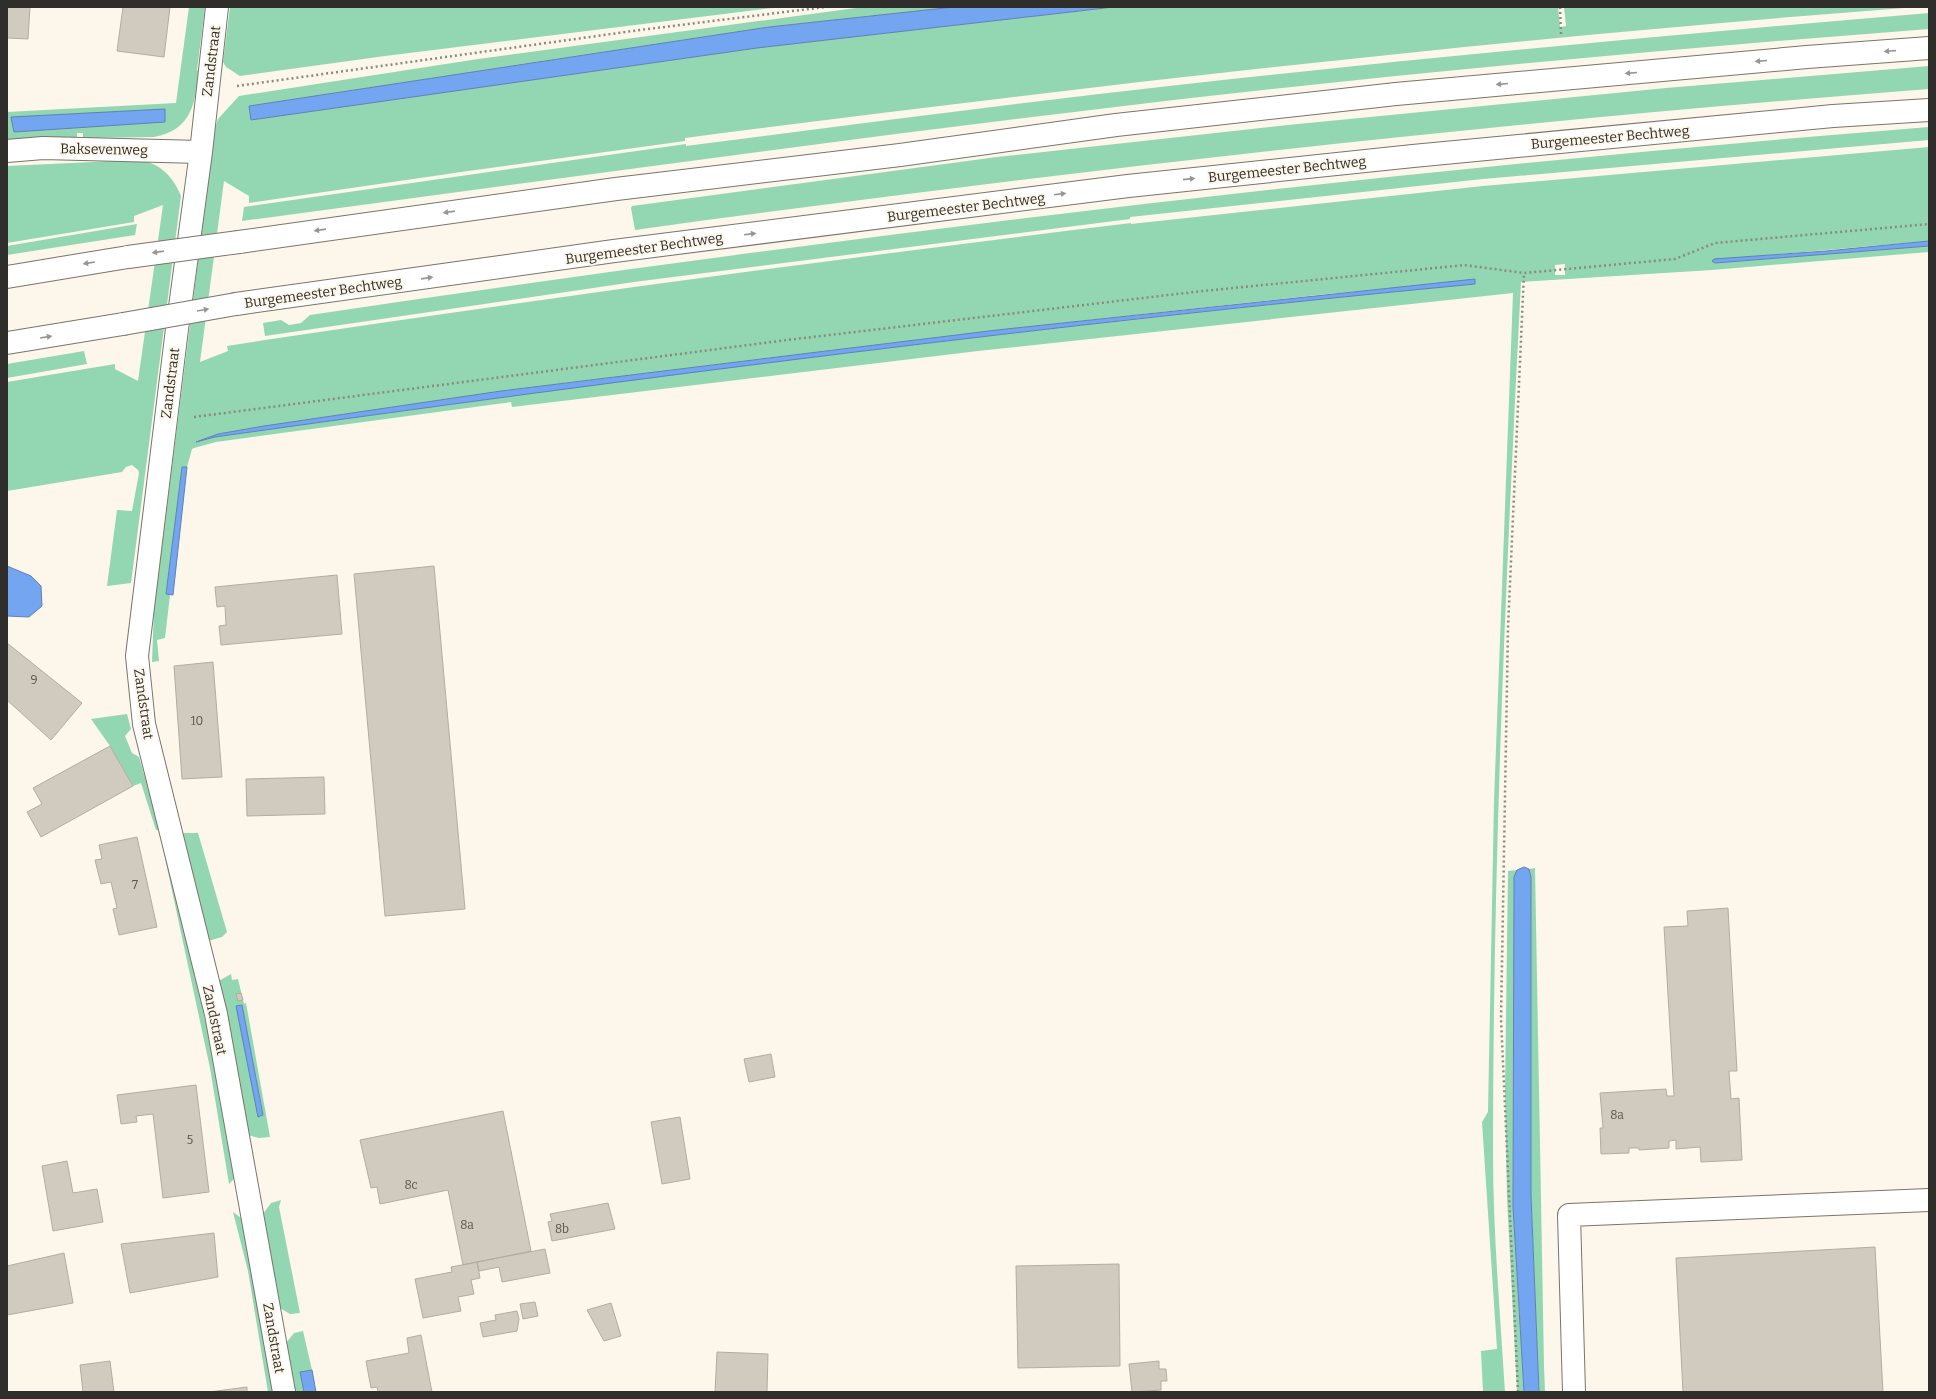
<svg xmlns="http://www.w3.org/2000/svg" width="1936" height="1399" font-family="Bitter,serif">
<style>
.green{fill:#92d7b1;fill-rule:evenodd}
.water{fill:#73a5f0;stroke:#5f81b5}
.building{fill:#d0cabf;stroke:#b2aca2}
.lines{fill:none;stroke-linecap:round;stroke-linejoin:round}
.minor-casing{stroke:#7a746a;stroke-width:24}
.major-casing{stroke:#7a746a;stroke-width:24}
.path{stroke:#8d8881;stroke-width:2.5;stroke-dasharray:2 3;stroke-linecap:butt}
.minor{stroke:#fff;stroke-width:22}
.major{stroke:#fff;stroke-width:22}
.major-bridge-casing{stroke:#7a746a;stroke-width:24;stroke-linecap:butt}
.major-bridge{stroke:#fff;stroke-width:22}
.oneway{fill:#989694}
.labels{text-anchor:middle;stroke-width:4;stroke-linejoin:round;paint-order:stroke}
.number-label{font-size:12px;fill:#58554f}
.street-label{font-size:14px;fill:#302e2a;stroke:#fdf6eb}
</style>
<rect width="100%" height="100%" fill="#fdf6eb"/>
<path class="green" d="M189,7H205L197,70L198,71C196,104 191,130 154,137L83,138V133H77V138L7,143V112L176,103Z
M230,7H781L385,56L240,76L226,67L223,62Z
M863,7H954L769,27L249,106L251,120L757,48L1114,7H1558L1560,27L1566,26L1564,7H1917C1505,38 1094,85 685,138V141L461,172L249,203V196L224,181L200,362L228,351L227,346L265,340C553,297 842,258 1131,223V224L1483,186L1929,147V241L1713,260L1715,263L1929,246V252L1712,270L1521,282C1506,572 1493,862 1493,1152C1493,1232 1500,1312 1505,1392H1483L1481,1351L1497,1349L1482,1122L1488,1112L1494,801L1513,293L978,351L512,407L511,402L216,442L194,448L192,449L187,467H182L166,594L170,595L165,638L157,640L159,661L152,662L154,609L215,128L218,119L239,96L478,59ZM1565,264V275H1555V265ZM1475,280V284C1053,324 634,378 215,437L197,442L218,434L264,426L501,391L997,330L1318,295Z
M1929,13V29C1680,48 1430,71 1182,99C868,136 555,179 242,221L244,207L686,144V146C850,125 1014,103 1178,85C1428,57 1678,34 1929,13Z
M1929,66V89C1496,122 1065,171 635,230L631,208L632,206L997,157L1288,125L1666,88Z
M1929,127V140L1483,179L1130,217V219L634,282L265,336L263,323L281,320L289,325L301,323L310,315C848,235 1387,170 1929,127Z
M136,160C158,161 173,176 181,196L131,583L107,586L117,510L132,511L139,473L138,470L132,465L126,467L122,472L7,491V382L115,364V369L138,381L163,205L134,216V222L7,243V166Z
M137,224L135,235L7,255V246Z
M84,351L87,364L7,378V364Z
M127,714L131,729L125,736L132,753L139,757L146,781L151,787L219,1080L237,1176L229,1184L210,1068L159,830H156L141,783L133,786L110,746L91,719Z
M183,833H198L227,932L222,937L208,941Z
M1535,868L1544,1366L1545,1392H1539L1531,1195V877L1529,869Z
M1518,870L1514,877L1513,1167V1206L1524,1392H1517L1507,1198L1505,1090L1508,871Z
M231,974L232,980L238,979L244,1004L246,1003L270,1137L259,1138L248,1135L217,982ZM242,1005L263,1115L259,1117L237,1006Z
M281,1200L279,1207L300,1313L290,1314L280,1308L263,1214L271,1203Z
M233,1212L244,1220L274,1392H268L248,1271Z
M303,1331L312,1370L300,1372L304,1392H295L286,1343L294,1333Z"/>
<path class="water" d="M954,7H1114L757,48L251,120L249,106L769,27Z
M165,109V122L14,132L11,117Z
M1929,241V246L1715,263L1712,261L1714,259L1826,251Z
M1475,279V284C1054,324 634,378 215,437L196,442L218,434L264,426L501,391L997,330Z
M182,467H187L173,595L166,594Z
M7,566L31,576L41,586L42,606L29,617L7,616Z
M1524,867L1529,869L1531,877V1195L1539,1392H1524L1513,1206L1514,877L1517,870Z
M242,1005L263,1115L258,1117L236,1006Z
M312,1370L316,1392H304L300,1372Z"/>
<path class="building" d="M7,7H30L28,39L7,38Z
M123,7H170L164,57L117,51Z
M434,566L465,909L385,916L354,574Z
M337,575L342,634L221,645L219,626L226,625L225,606L217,607L215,587Z
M7,643L82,703L51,740L7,700Z
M213,662L222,777L182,779L174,666Z
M110,746L133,786L41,837L27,812L42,804L33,788Z
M324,777L325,814L247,816L246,779Z
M137,837L157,927L119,935L113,909L117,908L111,882L101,884L95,860L102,859L99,845Z
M1728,908L1737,1071H1729L1731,1099L1739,1098L1742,1160L1701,1162L1700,1147L1676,1149V1140L1669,1141V1148L1639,1150V1148H1629V1153L1601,1154L1600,1128H1603L1600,1093L1666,1089L1667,1096H1674L1664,927L1688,926L1687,911Z
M241,993L243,1000L238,1001L236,994Z
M771,1054L775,1077L749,1082L744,1059Z
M196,1085L209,1192L163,1198L153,1114L136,1116L137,1122L121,1124L117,1095Z
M503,1111L531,1251L463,1265L448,1190L380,1204L377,1187L371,1188L360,1140Z
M680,1117L690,1179L662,1184L651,1122Z
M67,1161L73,1193L97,1189L103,1222L53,1231L42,1166Z
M608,1203L615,1229L552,1241L548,1222L552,1221L550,1214Z
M214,1233L218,1277L130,1293L121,1244Z
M1875,1247L1883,1392H1683L1676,1258Z
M545,1249L550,1273L502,1282L499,1267L479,1271L477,1262Z
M64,1253L73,1303L7,1315V1266Z
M477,1262L480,1278L471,1280L474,1294L458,1297L461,1311L423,1318L415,1279L452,1272L451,1267Z
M1119,1264L1120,1366L1018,1368L1016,1266Z
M535,1302L538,1316L523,1319L520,1304Z
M611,1303L621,1336L604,1341L587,1310Z
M517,1311L519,1319L517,1331L483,1337L480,1323L496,1320L495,1315Z
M421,1335L432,1392H378L377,1387L371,1388L366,1361L409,1353L407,1338Z
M717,1352L768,1354L767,1392H715Z
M110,1361L114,1392H83L80,1365Z
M1159,1361V1369H1166L1167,1381H1161V1390L1132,1392L1129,1364Z
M247,1387V1392H209Z"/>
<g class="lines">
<defs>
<path id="minor" d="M217,7L201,152L177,329L137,656L144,724L216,1014L284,1392
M7,151L43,148L201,152
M1574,1392L1569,1215L1929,1200"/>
<path id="major" d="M239,242L616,189L900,155L1116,125L1396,94L1807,57L1929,48
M7,277L128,257
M236,304L614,251L1128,186L1413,156L1833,116L1929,110
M7,343L123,324"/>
</defs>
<use href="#minor" class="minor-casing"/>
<use href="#major" class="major-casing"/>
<path class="path" d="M1560,7L1561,35
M237,86L640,30L825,7
M194,417L787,340L1194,292L1464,265L1524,273L1675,259L1715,243L1929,224
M1518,1392L1501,1019L1508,628L1524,273"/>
<use href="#minor" class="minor"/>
<use href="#major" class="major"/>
<defs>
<path id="major-bridge" d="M128,257L239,242
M123,324L236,304"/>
</defs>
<use href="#major-bridge" class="major-bridge-casing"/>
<use href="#major-bridge" class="major-bridge"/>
</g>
<defs><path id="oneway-solid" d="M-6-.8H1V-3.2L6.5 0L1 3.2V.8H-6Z"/></defs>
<g class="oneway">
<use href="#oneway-solid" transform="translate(1890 51) rotate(176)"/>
<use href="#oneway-solid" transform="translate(1761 61) rotate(175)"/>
<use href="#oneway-solid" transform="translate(1631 73) rotate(175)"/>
<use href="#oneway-solid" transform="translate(1502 84) rotate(175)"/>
<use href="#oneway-solid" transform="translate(1189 179) rotate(-6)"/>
<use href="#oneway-solid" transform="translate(1060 194) rotate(-7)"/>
<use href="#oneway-solid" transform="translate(449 212) rotate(172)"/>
<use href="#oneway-solid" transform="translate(320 230) rotate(172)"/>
<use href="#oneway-solid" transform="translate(750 234) rotate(-7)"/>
<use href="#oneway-solid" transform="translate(158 252) rotate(172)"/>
<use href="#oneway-solid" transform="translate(89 263) rotate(171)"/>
<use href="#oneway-solid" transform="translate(427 278) rotate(-8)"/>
<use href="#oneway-solid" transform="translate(203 310) rotate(-10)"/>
<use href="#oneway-solid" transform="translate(46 337) rotate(-9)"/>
</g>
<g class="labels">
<g class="number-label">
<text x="34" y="684">9</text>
<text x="197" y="725">10</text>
<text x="135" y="889">7</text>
<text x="1617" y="1119">8a</text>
<text x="190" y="1144">5</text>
<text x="411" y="1189">8c</text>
<text x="467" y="1229">8a</text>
<text x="562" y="1233">8b</text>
</g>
<g class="street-label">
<text transform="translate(211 61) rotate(-83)" y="5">Zandstraat</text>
<text transform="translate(1610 137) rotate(-5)" y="5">Burgemeester Bechtweg</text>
<text transform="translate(104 149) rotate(1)" y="5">Baksevenweg</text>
<text transform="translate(1287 169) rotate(-6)" y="5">Burgemeester Bechtweg</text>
<text transform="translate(966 207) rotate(-7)" y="5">Burgemeester Bechtweg</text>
<text transform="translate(644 248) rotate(-8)" y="5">Burgemeester Bechtweg</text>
<text transform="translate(323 292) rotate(-8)" y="5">Burgemeester Bechtweg</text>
<text transform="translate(170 383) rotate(-83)" y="5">Zandstraat</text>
<text transform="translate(144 704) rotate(82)" y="5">Zandstraat</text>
<text transform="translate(215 1020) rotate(78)" y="5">Zandstraat</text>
<text transform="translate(274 1338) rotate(80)" y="5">Zandstraat</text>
</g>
</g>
<rect width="1936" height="1399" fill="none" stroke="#302e2a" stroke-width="16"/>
</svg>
